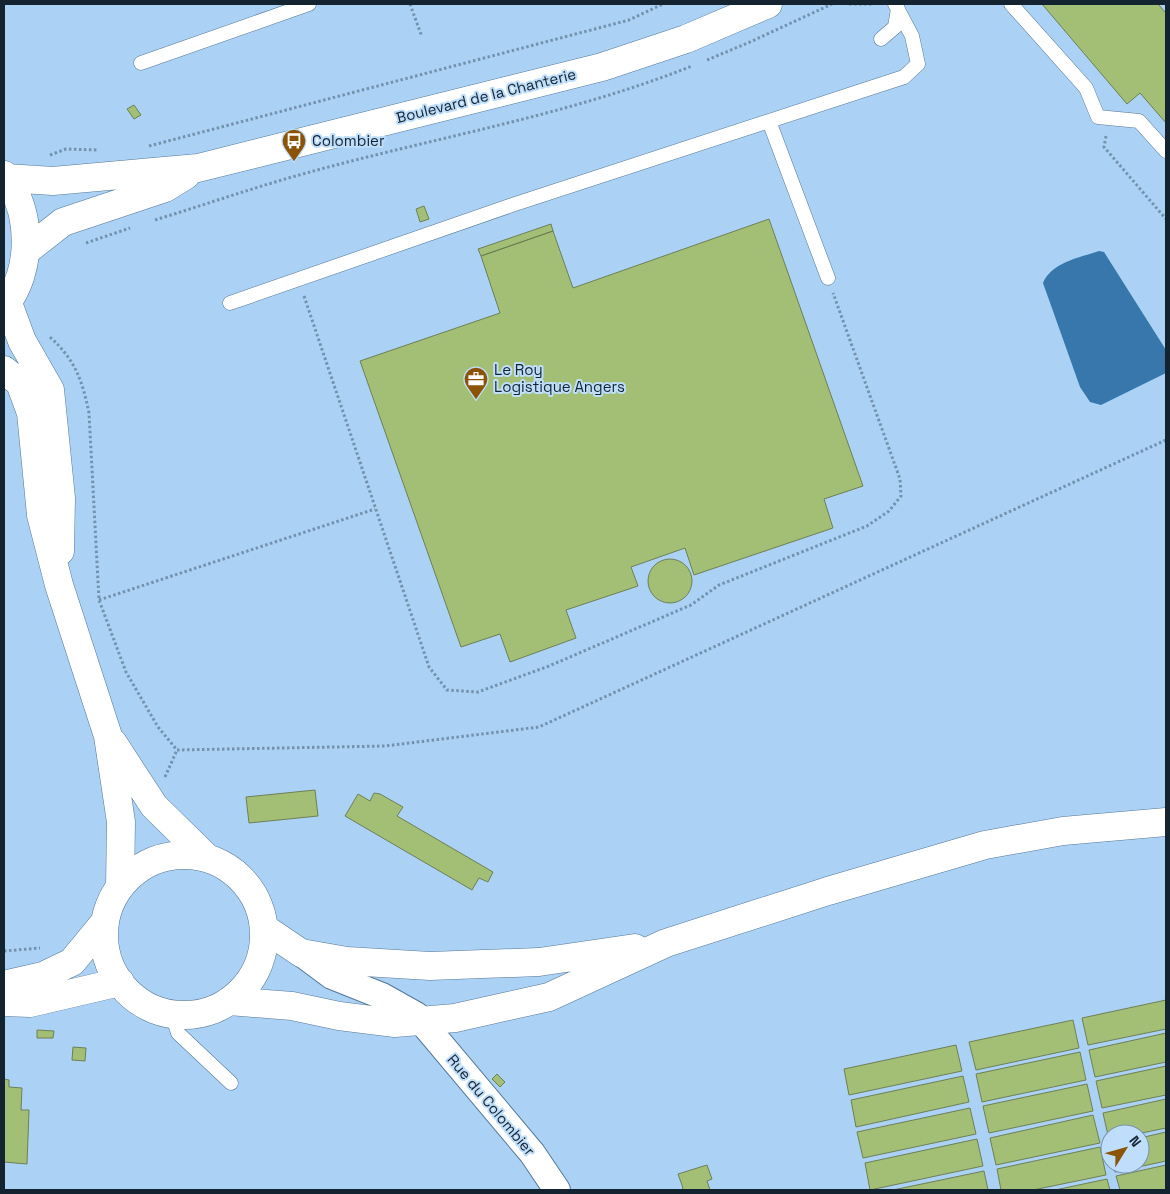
<svg xmlns="http://www.w3.org/2000/svg" width="1170" height="1194" font-family="'Space Grotesk',sans-serif">
<style>
.water{fill:#3777ac}
.building{fill:#a3bf75;stroke:#6e7f55}
.lines{fill:none;stroke-linecap:round;stroke-linejoin:round}
.lane-casing{stroke:#547897;stroke-width:15}
.street-casing{stroke:#547897;stroke-width:28}
.secondary-casing{stroke:#547897;stroke-width:29}
.path{stroke:#7492ad;stroke-width:3;stroke-dasharray:2.5 2.5;stroke-linecap:butt}
.lane{stroke:#fff;stroke-width:14}
.street{stroke:#fff;stroke-width:26}
.secondary{stroke:#fff;stroke-width:28}
.labels{text-anchor:middle;stroke-width:4;stroke-linejoin:round;paint-order:stroke}
.street-label{font-size:15px;fill:#142330;stroke:#bfdefb}
.poi-label{font-size:15px;fill:#142330;stroke:#bfdefb;text-anchor:start}
</style>
<rect width="100%" height="100%" fill="#abd2f5"/>
<path class="water" d="M1099,251L1104,252L1166,350V373L1101,405L1090,402L1080,387L1043,283C1052,262 1079,258 1099,251Z"/>
<path class="building" d="M1042,4H1158L1166,13V123L1140,93L1127,104Z
M134,105L141,115L134,119L127,109Z
M424,206L429,219L420,222L416,209Z
M769,219L863,486L824,499L833,528L694,575L685,548L631,567L638,586L566,610L576,638L510,662L500,634L461,647L360,361L500,313L481,256L553,231L573,288Z
M551,224L553,231L481,256L478,249Z
M648 581a22 22 0 1 1 44 0a22 22 0 1 1-44 0Z
M315,790L318,816L249,823L246,797Z
M374,793L380,794L403,807L397,816L493,872L488,882L479,878L472,890L345,816L358,794L370,801Z
M1166,1000V1029L1088,1045L1082,1018Z
M1073,1020L1079,1048L976,1070L969,1042Z
M37,1030L54,1031L53,1038H37Z
M1166,1033V1062L1095,1077L1089,1050Z
M956,1045L962,1071L849,1095L844,1069Z
M73,1047L86,1048L85,1061L72,1060Z
M1080,1052L1086,1080L982,1102L976,1074Z
M1166,1066V1095L1102,1108L1096,1081Z
M497,1074L505,1082L500,1087L492,1079Z
M963,1076L969,1102L856,1127L851,1100Z
M4,1079L9,1080V1087L22,1088L21,1110H29L27,1164L4,1162Z
M1087,1084L1093,1111L989,1133L983,1106Z
M1166,1099V1128L1137,1134H1110L1109,1140L1103,1113Z
M970,1108L976,1134L863,1158L857,1132Z
M1093,1115L1100,1143L996,1165L990,1138Z
M1166,1132V1161L1115,1172L1114,1164H1140V1138Z
M977,1139L983,1166L870,1190L865,1163Z
M1100,1147L1106,1175L1033,1190H1001L997,1169Z
M707,1165L712,1179L707,1181L710,1190H681L683,1188L678,1174Z
M1166,1165V1190H1120L1116,1176Z
M984,1171L988,1190H893Z
M1107,1179L1110,1190H1055Z"/>
<g class="lines">
<defs>
<path id="lane" d="M1011,4L1086,88L1098,117L1139,121L1166,151
M881,39L895,27L898,9
M141,63L309,4
M769,121L828,278
M230,303L512,205L904,77L918,64L912,36L895,4
M172,1014L178,1033L231,1083"/>
<path id="street" d="M301,953L332,976L382,996L416,1015L532,1153L557,1190"/>
<path id="secondary" d="M4,175C33,211 33,271 4,307
M6,178L53,181L198,168L602,67L686,39L768,4
M26,251L63,222L165,188L186,175
M8,303L22,341L50,390L61,498L60,551
M4,370L20,383L31,413L41,515L59,585L108,736L121,822L120,887
M113,743L154,806L207,858
M104 935a80 80 0 1 1 160 0a80 80 0 1 1-160 0Z
M264,928L301,953L347,961L430,966L539,962L635,948
M4,985L43,976L72,962L105,922
M229,1001L292,1006L339,1016L395,1023L455,1018L549,997L666,943L828,891L985,845L1063,831L1166,822
M4,1002L30,1003L120,982"/>
</defs>
<use href="#lane" class="lane-casing"/>
<use href="#street" class="street-casing"/>
<use href="#secondary" class="secondary-casing"/>
<path class="path" d="M410,4L422,37
M849,4H872
M707,60L750,42L832,4
M1106,136L1104,147L1166,219
M149,146L629,20L663,4
M50,155L66,149L98,150
M155,220C207,204 258,186 310,172C437,137 569,115 692,66
M86,243L130,228
M304,296L429,667L447,690L478,692L549,666L691,605L719,585L867,526L889,511L901,496L900,479L833,293
M50,337C76,361 82,380 89,413L99,600L126,672L158,727L177,750
M99,600L375,509
M177,750L385,746L539,727L1166,440
M165,777L177,750
M4,951L40,948"/>
<use href="#lane" class="lane"/>
<use href="#street" class="street"/>
<use href="#secondary" class="secondary"/>
</g>
<defs>
<symbol id="bus-pin" viewBox="-11 -11 22 30"><path d="M0 17L-7.5 6A9.5 9.5 0 1 1 7.5 6Z" fill="#8b5306" stroke="#bfdefb"/><path d="M-5-6H5V4H4V6H2V4H-2V6H-4V4H-5ZM-3.5-4V0h7V-4ZM-3.5 1.2v1.5H-2V1.2ZM2 1.2v1.5H3.5V1.2Z" fill="#fff"/></symbol>
<symbol id="office-pin" viewBox="-11 -11 22 30"><path d="M0 17L-7.5 6A9.5 9.5 0 1 1 7.5 6Z" fill="#8b5306" stroke="#bfdefb"/><path d="M-6-3h4V-5.5h4V-3h4V5H-6ZM-1-4.5V-3h2v-1.5ZM-6 0V1H6V0Z" fill="#fff"/></symbol>
</defs>
<g fill-rule="evenodd">
<use href="#bus-pin" x="280" y="127" width="28" height="38"/>
<use href="#office-pin" x="462" y="365" width="28" height="38"/>
</g>
<g class="labels">
<g class="street-label">
<text transform="translate(486 96) rotate(-14)" y="5">Boulevard de la Chanterie</text>
<text transform="translate(491 1105) rotate(50)" y="5">Rue du Colombier</text>
</g>
<g class="poi-label">
<text x="312" y="146">Colombier</text>
<text x="494" y="375">Le Roy<tspan x="494" dy="17">Logistique Angers</tspan></text>
</g>
</g>
<rect width="1170" height="1194" fill="none" stroke="#142330" stroke-width="10"/>
<g transform="translate(1125 1149) rotate(53)"><circle r="24" fill="#bfdefb" stroke="#7b93aa"/>
<path d="M0-4L9 19L0 12L-9 19Z" fill="#8b5306"/>
<text y="-8" font-size="14" font-weight="bold" text-anchor="middle" fill="#142330">N</text>
</g>
</svg>
